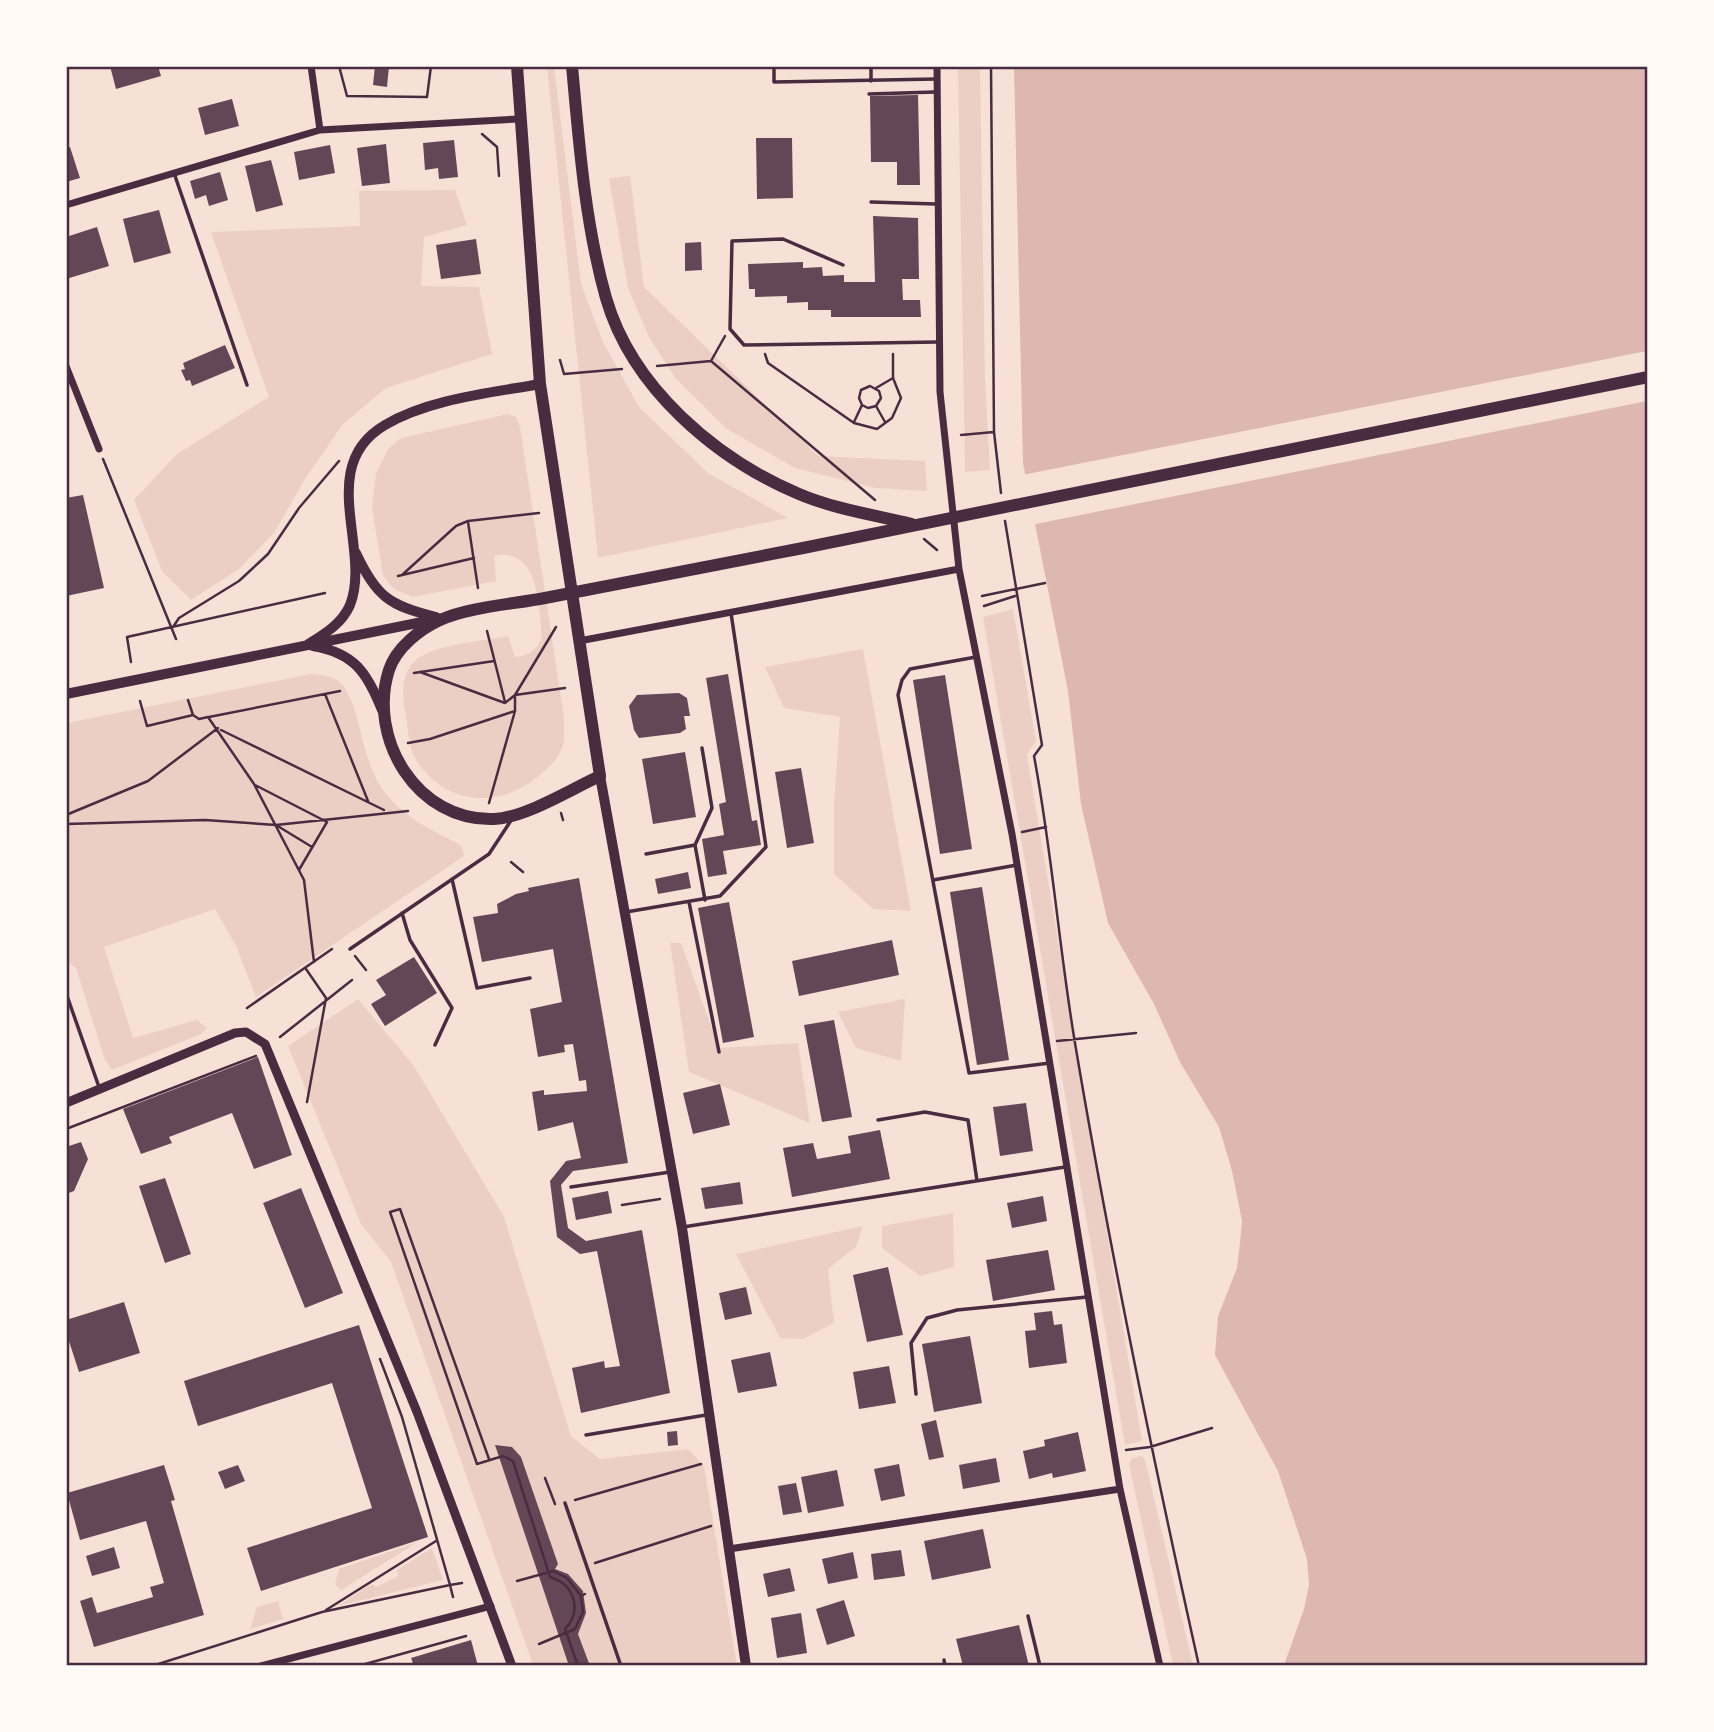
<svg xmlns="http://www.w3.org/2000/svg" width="1714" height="1732" font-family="'PT Serif',serif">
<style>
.green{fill:#ebcfc5}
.water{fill:#dcb8b0}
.pier{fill:#f7e1d7}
.building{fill:#644757}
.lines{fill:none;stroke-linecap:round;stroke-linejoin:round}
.path{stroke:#4a2c40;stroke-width:2.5}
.service{stroke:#4a2c40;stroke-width:3.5}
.minor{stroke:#4a2c40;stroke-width:7}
.tertiary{stroke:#4a2c40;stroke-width:9}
.secondary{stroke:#4a2c40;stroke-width:10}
.primary{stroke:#4a2c40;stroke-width:10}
.trunk{stroke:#4a2c40;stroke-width:12}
.neatline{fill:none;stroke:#4a2c40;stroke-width:2.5}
</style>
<rect width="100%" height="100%" fill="#f7e1d7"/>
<path class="green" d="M547,67H554L581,284L603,342L639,407L708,473L788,518L598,558Z
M958,67H980L985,379L990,470L965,472Z
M630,176L644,287L818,456L925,461L927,491L875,488L795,468L727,429L676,379L649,337L628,288L609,178Z
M455,190L467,225L424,237L421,286L479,287L492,354L386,388L343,424L305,479L274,533L239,569L191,600L162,571L134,500L177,454L269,397L211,232L360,226L359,191Z
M508,414L516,417L520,427L564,718C564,727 565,737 563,745C559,758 550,766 541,774C502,809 447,807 417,761C408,749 408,724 405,710C401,690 402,669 420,657C439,644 484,641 508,636L515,657C529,655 536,651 542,638C539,605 539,546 494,556L496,581L413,597L394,589L383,575L372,507L376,474L388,449L401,438Z
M1013,609L1036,741L1027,755L1142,1441L1125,1445L983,617Z
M863,649L911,911L873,909L834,874V805L840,717L784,708L765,667Z
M311,674C324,675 337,676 345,688C363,718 361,760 383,790C402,816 429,829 457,843L462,847L464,856L256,997L236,946L215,909L104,947L133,1038L197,1020L207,1028L201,1034L112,1070L105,1060L76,968L67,962V723Z
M670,943H681L719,1048L798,1043L810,1123L689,1072Z
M358,999L414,1066L504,1217L571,1436L600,1459L688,1449L704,1466L737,1665H533L391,1262L361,1224L288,1046Z
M905,999L901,1061L856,1048L838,1012Z
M953,1213L954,1267L920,1276L882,1248V1226Z
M863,1226L856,1247L828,1269L834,1323L803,1339L780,1338L736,1254Z
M1141,1456L1145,1459L1193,1665H1173L1129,1465L1131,1459Z
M418,1542L341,1590L335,1584L339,1569Z
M432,1548L443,1580L338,1606L372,1584L377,1587L398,1576L397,1570Z
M278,1601L283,1619L250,1629L257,1607Z"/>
<path class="water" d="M1014,66L1647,67V1665H1284L1304,1609L1309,1585L1307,1559L1278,1471L1215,1355L1218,1316L1237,1268L1240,1243L1242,1221L1232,1171L1219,1127L1180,1062L1154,1004L1108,923L1081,804L1068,691L1023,463Z"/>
<path class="pier" d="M1647,351V401L1031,525L1022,475Z"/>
<path class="building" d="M110,66H158L161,76L116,89Z
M375,66H389L387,87L373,85Z
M918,95L920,185H897V162H871L870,96Z
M232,99L239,126L205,135L198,108Z
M756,138H792L793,198L757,199Z
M454,140L458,177L439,179L438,168L425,170L423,143Z
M386,144L390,183L362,186L357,148Z
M330,145L335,173L299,180L294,152Z
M70,147L80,178L66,182V148Z
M271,160L283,205L256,212L245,166Z
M220,172L228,200L209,206L206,195L195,199L190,181Z
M159,210L171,253L134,263L123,219Z
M873,216L918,218L919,279H902L903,300H920L921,317H831V310H808V302L787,303V296L755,297V289H749L748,264L803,262V268L822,267L823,276L844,275V282H875Z
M97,227L109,266L66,279V237Z
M476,239L481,274L441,279L436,245Z
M701,242L702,270L685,271V243Z
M225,345L235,368L192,386L190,380L186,381L181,370L185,369L183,363Z
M83,495L104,588L66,596V498Z
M728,674L752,821L757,820L761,845L723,851L727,874L708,877L702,839L724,835L719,804L726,802L706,678Z
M945,675L972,849L940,854L913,680Z
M679,693L687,698L690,716H684L686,729L680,733L639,738L634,730L629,706L637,695Z
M685,752L696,817L653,824L642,759Z
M801,768L814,843L787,848L775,772Z
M688,872L691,888L658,894L655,879Z
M579,878L628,1163L573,1171L561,1185L568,1228L586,1241L642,1230L670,1393L581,1413L572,1368L604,1361L605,1368L620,1366L597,1251L580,1254L557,1237L550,1181L566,1161L581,1158L573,1122L538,1131L532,1092L544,1090V1095L587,1091L586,1080L579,1081L573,1044L564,1045L565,1052L538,1057L530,1009L562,1002L553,949L482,962L473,917L498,913L497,904L516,894L529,891L528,888Z
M982,887L1009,1060L977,1065L950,892Z
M729,902L754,1037L723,1043L698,908Z
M892,940L899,975L799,996L792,961Z
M414,957L437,993L385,1026L371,1004L386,995L376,980Z
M834,1020L852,1117L822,1122L804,1025Z
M258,1057L292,1155L254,1169L232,1113L169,1137L172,1143L141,1154L123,1109Z
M720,1084L730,1125L693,1134L683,1093Z
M1026,1103L1033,1151L1000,1156L993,1107Z
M880,1130L890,1179L792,1197L783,1148L813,1143L817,1159L851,1153L848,1136Z
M81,1142L88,1159L74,1191L66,1194V1147Z
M165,1178L191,1254L165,1263L139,1186Z
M740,1182L743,1204L705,1209L701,1188Z
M301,1188L343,1293L305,1308L263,1203Z
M608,1191L612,1213L576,1220L572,1198Z
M1043,1196L1047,1221L1012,1228L1007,1203Z
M1048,1250L1055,1290L993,1301L986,1260Z
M888,1267L903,1335L867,1342L853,1275Z
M746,1287L752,1314L725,1320L719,1293Z
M124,1302L140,1353L79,1372L66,1332V1320Z
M1052,1311L1054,1325L1062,1324L1067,1363L1029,1368L1025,1331L1036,1330L1034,1313Z
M359,1325L428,1537L261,1591L247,1548L372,1508L332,1383L198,1426L184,1381Z
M970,1336L982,1403L934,1412L922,1344Z
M770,1352L777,1386L738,1393L731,1360Z
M889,1366L896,1403L859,1409L853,1372Z
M936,1420L944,1457L929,1460L921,1424Z
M677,1431L678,1445L668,1446L667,1432Z
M1078,1432L1086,1471L1053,1478L1052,1473L1029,1479L1023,1451L1045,1446L1044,1440Z
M495,1445L512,1447L521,1457L558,1564L555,1569L568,1574L583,1591L586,1613L578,1634L590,1666H569Z
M996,1458L1000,1482L963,1489L959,1465Z
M899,1464L905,1496L881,1501L874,1469Z
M164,1465L175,1500L171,1501L204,1615L94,1647L80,1601L92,1597L97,1613L153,1597L150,1587L164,1583L146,1521L80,1540L67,1493Z
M238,1465L245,1481L225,1489L218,1472Z
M837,1470L844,1506L808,1513L801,1477Z
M796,1483L802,1512L783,1515L778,1486Z
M983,1529L991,1568L932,1580L924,1541Z
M114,1547L120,1568L92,1576L86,1556Z
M901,1550L905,1576L874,1580L871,1554Z
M853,1552L858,1578L828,1584L822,1559Z
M790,1568L795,1591L768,1597L763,1574Z
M844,1600L855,1636L827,1645L816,1609Z
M801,1613L807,1653L777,1658L771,1618Z
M1019,1625L1029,1666H963L956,1639Z
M471,1640L478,1666H414L411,1658Z"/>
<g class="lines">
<path class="path" d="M339,66L347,96L427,97L431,66
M991,66L994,432L1001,493
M482,134L497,147L499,176
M765,354L768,363L854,423L877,429L892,418L901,398L893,378V354
M560,360L564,374L622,369
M711,361L725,336
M657,366L711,361L875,500
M876,388L893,378
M876,406L885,422
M854,422L862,405L859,398L861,390L870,386L879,391L881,398L876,406L868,408L862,405
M961,435L994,432
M103,459L176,639
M1005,521L1042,745L1034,756C1052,851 1059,948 1075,1043C1110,1252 1153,1459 1199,1666
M468,522L478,588
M924,539L937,550
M402,575L456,526L468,521L539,513
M398,576L474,558
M982,596L1045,583
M984,606L1015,596
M173,627L179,618L239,581L268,554L299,508L339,461
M487,631L505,702
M131,662L127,637L325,593
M420,672L505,703L515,695L565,688
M414,673L494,661
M325,694L368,801
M188,700L193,715L199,719L208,717L254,784L304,880L314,962
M140,701L147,726L193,715
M209,717L340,691
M221,730L384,810
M408,743L430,739L515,711
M255,785L327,822L299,870
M489,803L515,711V695L556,627
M561,813L563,820
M66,815L148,781L218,728
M66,824L205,820L276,825L408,811
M276,825L312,847
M1022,832L1046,827
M511,862L523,872
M355,956L366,970
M306,969L326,998L307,1102
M247,1008L332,949
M280,1037L352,980
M1057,1041L1136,1033
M66,1129L256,1056
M622,1205L660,1199
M1126,1450L1150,1447L1212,1428
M489,1459L400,1209L390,1212L477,1464L503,1456L513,1461L550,1577C574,1584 583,1610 565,1629L578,1666
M545,1478L555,1504
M575,1500L701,1464
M595,1563L711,1526
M517,1581L553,1571L567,1578L581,1596L585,1594
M453,1597L450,1585L462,1583
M326,1610L436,1541
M539,1644L575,1629L583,1612L581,1596
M152,1666L322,1612L450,1585L402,1417L380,1359
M358,1666L466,1636"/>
<path class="service" d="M774,66V82L937,79
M871,66V81
M869,94L935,92
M174,173L247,385
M871,202L936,204
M843,265L783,239L732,241L730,329L744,345L938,342
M976,657L910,669L902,680L898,695L969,1073L1050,1063
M702,748L712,808L695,845L705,900
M646,854L695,845
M452,879L477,988L530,978
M933,880L1017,865
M689,902L719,1052
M626,912L720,896L766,847L731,613
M402,913L410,940L452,1008L435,1045
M350,949L489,854L510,822
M66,993L99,1087
M878,1120L925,1112L968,1120L977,1181
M571,1187L670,1172
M683,1227L1065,1167
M916,1394L911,1343L927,1318L957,1310L1087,1297
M586,1435L706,1415
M565,1503L621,1666
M1028,1616L1040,1666
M944,1660L945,1666"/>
<path class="minor" d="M311,66L320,130
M937,66L940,392L959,569L1012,834L1120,1489L1160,1666
M66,205L320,130L518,119
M66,366L99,449
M579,641L959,569
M729,1549L1120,1489
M261,1666L491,1606"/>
<path class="tertiary" d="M66,1103L235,1033L246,1032L265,1044L417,1412L512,1666"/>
<path class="secondary" d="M600,776L682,1228L746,1666"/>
<path class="primary" d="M356,553C376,596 389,606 436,617
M307,645C323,635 342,624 350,605C372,549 315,466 385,425C429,399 490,393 540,384
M313,646C354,653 367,672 382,710
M66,694L437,619"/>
<path class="trunk" d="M517,66L540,384L600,776C571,789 525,818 494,819C417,822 367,738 389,670C396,648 420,629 440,620C469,607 514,604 545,598C631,581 717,564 803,548C1084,492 1366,434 1648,377
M572,66C579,143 585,224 606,298C632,388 716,459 799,494C834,509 875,515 912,524"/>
</g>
<rect width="1714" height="1732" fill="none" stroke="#fffaf5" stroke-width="136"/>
<rect x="68" y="68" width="1578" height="1596" class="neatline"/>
</svg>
